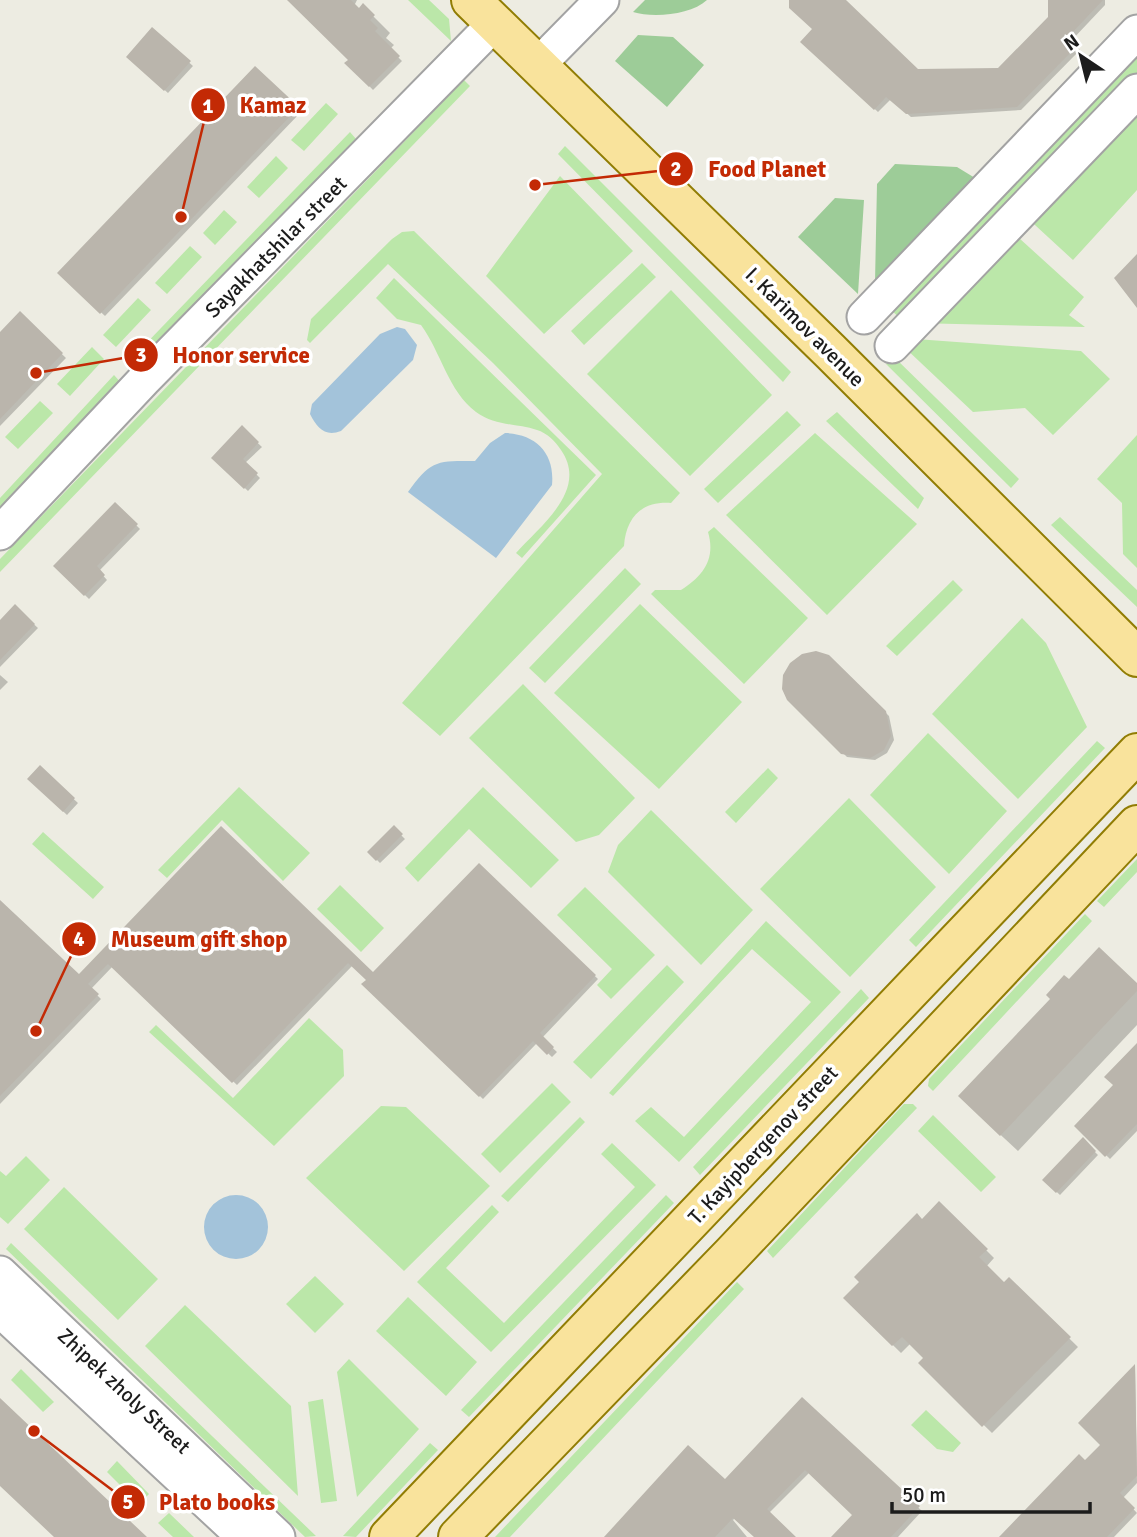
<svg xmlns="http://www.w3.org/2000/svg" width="1137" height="1537" font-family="Signika,sans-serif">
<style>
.grass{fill:#bbe7a9}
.forest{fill:#9dcc98}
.water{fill:#a3c3da}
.shadow{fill:#0003}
.building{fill:#bab5ac}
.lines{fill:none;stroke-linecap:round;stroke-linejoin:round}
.minor-casing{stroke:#a3a3a3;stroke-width:37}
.major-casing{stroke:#917d04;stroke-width:42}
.minor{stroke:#fff;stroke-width:33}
.major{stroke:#f9e39c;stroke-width:38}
.labels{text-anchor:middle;stroke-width:7;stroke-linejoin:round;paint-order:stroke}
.street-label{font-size:21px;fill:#1c1c1c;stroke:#fff}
.leader{fill:none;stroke:#c32a05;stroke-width:2.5}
.callout-dot{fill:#c32a05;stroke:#fff;stroke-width:2.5}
.mark-label{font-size:21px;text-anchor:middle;font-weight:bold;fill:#fff}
.callout-label{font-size:23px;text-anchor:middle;font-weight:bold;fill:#c32a05;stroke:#fff;stroke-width:7;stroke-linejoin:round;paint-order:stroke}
</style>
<rect width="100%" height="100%" fill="#edece2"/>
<path class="grass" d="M408,0H429L449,19L451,41Z
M1137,51V74L903,321L890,309Z
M464,80L470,86L0,572V559Z
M1137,92V190L1073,260L1023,214Z
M326,103L338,114L304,151L291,140Z
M350,132L356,139L142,363L134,356Z
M565,146L791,372L783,382L558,154Z
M276,156L288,168L259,198L247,187Z
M560,176L633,251L544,334L486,276Z
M224,210L237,222L215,245L203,233Z
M1008,228L1084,297L1069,315L1085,327L915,323Z
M414,231L680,493L671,503C641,501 626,518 624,546L440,736L402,703L602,474L493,363L388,264L310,343L307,340L311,319L392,239L402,232Z
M190,246L202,257L167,294L155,283Z
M642,263L656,277L584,345L571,331Z
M394,278L596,475L522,558L516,553C540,526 589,490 561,450C555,441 547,433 537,430C515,423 495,426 476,412C448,391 441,352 421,325L397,319L376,298Z
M671,290L772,395L690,476L587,374Z
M138,298L151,310L116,347L103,335Z
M902,338L1081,351L1110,379L1053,435L1025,408L973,412L903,346Z
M92,347L104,359L70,396L57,384Z
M894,357L1019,479L1011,488L886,364Z
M114,375L123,385L0,514V498Z
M40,401L53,413L18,449L5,437Z
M787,411L801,425L718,503L704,489Z
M837,412L924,498L918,509L826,421Z
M815,433L917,524L827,615L726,515Z
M1137,435V568L1123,554L1122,503L1097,479Z
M1060,517L1137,590V607L1051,525Z
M714,527L808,618L744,684L651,594L655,590H681C703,576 716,559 708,532Z
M625,568L641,584L545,683L529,668Z
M953,580L963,590L897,656L886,646Z
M640,604L742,702L659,789L554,693Z
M1022,618L1046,643L1087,727L1018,799L932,714Z
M523,684L635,798L599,835L576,842L469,738Z
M928,733L1007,811L949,874L870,795Z
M1097,741L1105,748L916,947L909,940Z
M768,768L778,778L736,823L725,812Z
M239,787L310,853L283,881L222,820L167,878L158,870Z
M483,787L559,860L531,888L469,829L418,882L405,868Z
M849,798L936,887L850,977L760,889Z
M651,810L753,910L701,965L608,872L618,845Z
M43,832L104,887L93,899L32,844Z
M1137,859V872L1104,907L1097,901Z
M340,885L384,928L361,952L317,909Z
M585,887L655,955L611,999L597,985L612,969L557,915Z
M1085,914L1092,921L933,1091L928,1086L929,1079Z
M766,921L841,992L679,1162L635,1121L651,1107L684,1137L811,1002L752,949L613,1096L609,1093Z
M667,965L684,982L591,1079L573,1062Z
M861,989L869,998L700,1175L693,1167Z
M309,1018L343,1050L344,1076L274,1146L149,1032L156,1025L233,1098Z
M552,1083L571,1102L500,1173L481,1154Z
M904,1104H913L917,1108L773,1258L767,1251Z
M381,1106L406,1107L490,1186L404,1271L306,1178Z
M933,1115L996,1177L981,1192L918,1131Z
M580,1117L585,1122L508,1202L501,1196Z
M612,1143L656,1185L491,1352L417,1282L492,1205L499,1212L446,1268L504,1323L635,1187L601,1154Z
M26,1156L50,1180L8,1224L0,1217V1171L6,1176Z
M64,1187L158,1279L118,1320L24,1229Z
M666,1195L674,1203L469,1417L461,1410Z
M11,1243L316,1536L305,1537L6,1249Z
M315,1276L344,1304L315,1333L286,1304Z
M737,1282L744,1289L510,1537H495Z
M408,1297L477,1362L446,1396L376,1331Z
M185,1305L291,1406L298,1496L145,1346Z
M349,1359L419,1429L357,1497L337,1372Z
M21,1369L54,1402L43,1412L11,1380Z
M323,1399L337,1501L321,1503L308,1402Z
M926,1410L961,1443L953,1452L937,1449L911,1425Z
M430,1443L438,1450L356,1537L343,1536Z
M117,1461L149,1494L139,1504L107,1472Z
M169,1513L194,1537H173L158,1523Z"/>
<path class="forest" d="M645,0H707C691,15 653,18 633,12Z
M638,35L673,37L704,65L667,107L615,61Z
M895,164L957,167L975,178L875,283L877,184Z
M835,198L864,200L858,294L798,237Z"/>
<path class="water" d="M397,327L405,329L417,345L413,360L341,431C325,437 317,428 310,414L312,404L380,334Z
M505,433C536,434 555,453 552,485L496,558L408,492C431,460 436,461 475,461L490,443Z
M204 1227a32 32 0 1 1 64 0a32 32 0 1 1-64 0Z"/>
<path class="shadow" d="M289,0H357L354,6L359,10L363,6L390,33L386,38L394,45L390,49L402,61L373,90L347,63L350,60Z
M791,0H843L917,71L999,69L1050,17V0H1105V5L1071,41L1080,50L1021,110L911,117L891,99L878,112L803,42L814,29Z
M152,29L193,66L168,93L128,57Z
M256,68L301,112L105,316L59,273Z
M20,314L66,358L0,426V335Z
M242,428L262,447L245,463L260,478L248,491L213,458Z
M115,504L140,529L99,571L107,580L89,599L55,566Z
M15,607L38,628L0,667V623Z
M828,656L889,716L894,740L887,753L875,760L847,757L788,699Z
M0,675L8,682L0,690Z
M40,768L78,803L67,815L29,779Z
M394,828L405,839L380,863L369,852Z
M221,829L373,975L479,866L598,979L542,1038L557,1052L552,1057L537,1043L483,1099L364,984L368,980L353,965L237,1085L113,966L91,989L101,999L0,1104V902L79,977Z
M1069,982L1137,985V1025L1018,1151L977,1113Z
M1137,1046V1131L1110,1159L1076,1126L1116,1085Z
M1083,1140L1098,1155L1060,1195L1044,1180Z
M939,1203L994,1258L986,1267L1004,1284L1009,1279L1078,1347L992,1433L920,1363L925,1358L911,1343L901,1353L845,1298Z
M1135,1366L1137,1483L1123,1498L1137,1513L1114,1537H1002L1102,1445L1080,1423Z
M802,1399L922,1511L898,1537H834L855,1515L809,1473L769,1513L794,1537H756L735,1518L733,1520L747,1537H606L725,1482Z"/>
<path class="building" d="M287,0H351L359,8L363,3L375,15L370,20L378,28L375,31L400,56L369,87L344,63L348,60Z
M789,0H846L918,69L998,68L1048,17V0H1103L1069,36L1078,45L1017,107L906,114L886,97L874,110L800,42L812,29L789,8Z
M152,27L191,61L164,91L126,57Z
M255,66L299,107L100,314L57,273Z
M1137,254V308L1114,278Z
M20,311L63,353L0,419V332Z
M242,425L259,442L243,459L258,473L244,489L211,458Z
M115,502L138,524L97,566L105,575L84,596L53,566Z
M15,604L35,624L0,660V620Z
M816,651L829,655L886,711L891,736L884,750L870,758L841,754L787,700L782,689L783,675L790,663L802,654Z
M40,765L75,798L63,812L27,779Z
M394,825L403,834L376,861L367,852Z
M221,826L373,972L479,863L596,975L540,1033L554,1047L547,1055L533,1041L479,1097L361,984L366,980L348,963L232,1083L108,964L88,984L99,994L0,1096V900L79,974Z
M1099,947L1137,983V991L1000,1136L958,1096L1050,999L1046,995L1064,975L1069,979Z
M1137,1043V1124L1105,1157L1074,1126L1113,1085L1104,1077Z
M1083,1137L1096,1151L1056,1193L1042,1180Z
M939,1201L988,1249L979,1257L1004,1282L1009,1277L1071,1337L982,1427L918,1363L923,1358L902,1337L892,1346L843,1298L859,1282L854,1277L917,1213L922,1219Z
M1135,1364L1137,1476L1120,1493L1135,1508L1107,1537H999L1079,1454L1085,1460L1100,1445L1078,1423Z
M802,1397L920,1506L891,1537H831L852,1515L805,1470L767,1509L796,1537H754L733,1518L715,1537H604L688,1445L725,1479Z
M0,1398L94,1487L147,1537H54L0,1486Z"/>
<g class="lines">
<defs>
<path id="minor" d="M538,65L602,0
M864,317L1137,32
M892,346L1137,91
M0,533L144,380L495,23
M0,1273L278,1537
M0,1310L244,1537"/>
<path id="major" d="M471,0L830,351L1137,657
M389,1537L1137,753
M458,1537L732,1254L1137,825"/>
</defs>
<use href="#minor" class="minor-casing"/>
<use href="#major" class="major-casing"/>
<use href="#minor" class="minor"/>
<use href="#major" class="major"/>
</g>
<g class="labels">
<g class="street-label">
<text transform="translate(276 247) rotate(-45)" y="7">Sayakhatshilar street</text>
<text transform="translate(805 327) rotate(45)" y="7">I. Karimov avenue</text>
<text transform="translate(763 1145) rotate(-47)" y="7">T. Kayipbergenov street</text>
<text transform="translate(124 1391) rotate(43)" y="7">Zhipek zholy Street</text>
</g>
</g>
<path class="leader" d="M181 217L208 105M535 185L676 169M36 373L141 355M36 1031L79 939M34 1431L128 1502"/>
<g class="callout-dot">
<circle cx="181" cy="217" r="7"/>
<circle cx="535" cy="185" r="7"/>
<circle cx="36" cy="373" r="7"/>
<circle cx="36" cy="1031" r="7"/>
<circle cx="34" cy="1431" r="7"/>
<circle cx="208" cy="105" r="18"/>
<circle cx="676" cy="169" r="18"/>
<circle cx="141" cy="355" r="18"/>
<circle cx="79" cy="939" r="18"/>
<circle cx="128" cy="1502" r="18"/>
</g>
<g class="mark-label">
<text x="208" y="113">1</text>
<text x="676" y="176">2</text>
<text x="141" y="362">3</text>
<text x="79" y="946">4</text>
<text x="128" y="1509">5</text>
</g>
<g class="callout-label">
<text x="273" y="113">Kamaz</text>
<text x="767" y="177">Food Planet</text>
<text x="241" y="363">Honor service</text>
<text x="199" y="947">Museum gift shop</text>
<text x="217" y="1510">Plato books</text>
</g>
<g transform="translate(1081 56) rotate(325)" stroke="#ffffff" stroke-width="5" paint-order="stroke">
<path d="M0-5L12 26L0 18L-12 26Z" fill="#1c1c1c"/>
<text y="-10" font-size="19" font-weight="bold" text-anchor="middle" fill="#1c1c1c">N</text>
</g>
<path d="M892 1502v10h198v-10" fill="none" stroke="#1c1c1c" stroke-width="3.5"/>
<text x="902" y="1502" font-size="21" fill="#1c1c1c" stroke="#ffffff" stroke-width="5" paint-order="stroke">50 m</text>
</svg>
